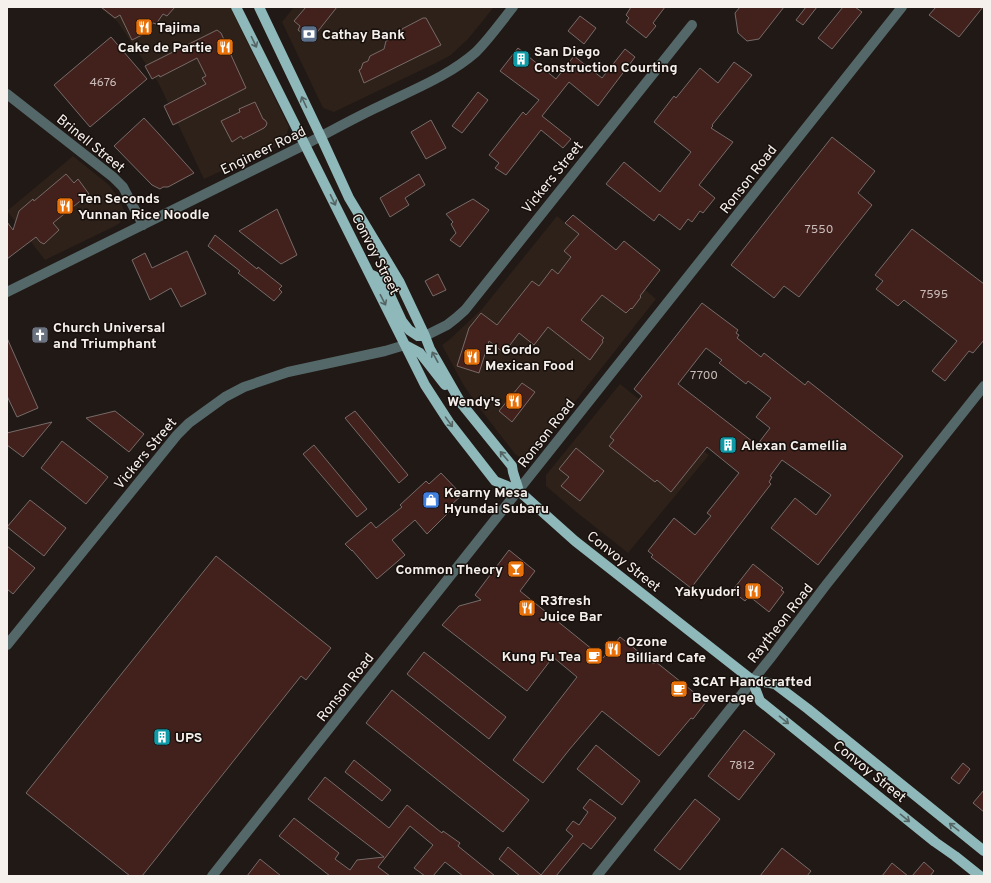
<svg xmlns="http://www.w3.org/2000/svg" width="991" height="883" font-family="Overpass,sans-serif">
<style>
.built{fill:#2e2119}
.building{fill:#42211d;stroke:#766b69;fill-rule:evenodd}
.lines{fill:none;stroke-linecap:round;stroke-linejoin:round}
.minor{stroke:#556869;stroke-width:10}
.major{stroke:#8fb8ba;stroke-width:10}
.oneway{stroke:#536463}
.labels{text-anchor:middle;stroke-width:3;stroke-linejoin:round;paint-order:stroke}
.number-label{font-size:12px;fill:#c9bcb9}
.poi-label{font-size:14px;font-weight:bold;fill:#f6f0ed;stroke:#17100c;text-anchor:start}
.street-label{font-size:14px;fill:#f6f0ed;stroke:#17100c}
</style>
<rect width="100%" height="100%" fill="#211915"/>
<path class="built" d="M99,7H230L289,127L284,143L204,179L158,82L117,21Z
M294,7H494L468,39L451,55L436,63L334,112L323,108L282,22Z
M73,156L109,185L120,200L124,211L120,223L115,226L45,260L7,211Z
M557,216L656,299L533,455L524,460L515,454L481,410L464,386L442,345L449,340L482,309Z
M620,384L709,455L628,553L575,511L546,486V475Z"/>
<path class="building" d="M101,7H175L167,16L163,14L156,24L153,23L146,33L132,40L120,15L115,18Z
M306,7H337L311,40L298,30L300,26L294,21Z
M631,7H665L653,23L656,26L646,38L626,22L629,18L626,15Z
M740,7H784L759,39L747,41L738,33L735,13Z
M806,7H817L803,25L796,20Z
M843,7H855L862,12L832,49L818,38Z
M936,7H983L959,37L929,15Z
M580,16L596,28L584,44L568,31Z
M423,18H426L441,45L364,83L359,70L361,69L363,63L368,61L370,56L384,49L386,41L400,34L402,29Z
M217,30L221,33L246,88L173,125L164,106L206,84L202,78L206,76L197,58L160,77L159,75L152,79L145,66Z
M111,37L147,79L90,127L54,85Z
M518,48L556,79L574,56L602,78L625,49L635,57L598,106L569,82L542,116L571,139L563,148L541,130L506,175L495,168L499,163L489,155L523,112L526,115L539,100L500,71Z
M734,62L752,75L712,125L713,126L711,128L733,142L699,185L715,198L703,213L700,211L692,222L688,219L680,230L659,214L654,221L606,184L624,162L660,192L691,152L654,122L674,96L676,98L700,68L718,83Z
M478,92L488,100L462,133L452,126Z
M255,102L263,119L265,120L267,123L266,126L264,128L243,139L241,136L232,142L221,121L240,112L239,109Z
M144,118L158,133L194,173L168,187H163L160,189L152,185L114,146Z
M431,120L446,148L426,159L411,132Z
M832,137L875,171L858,193L872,205L799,297L784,286L774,298L731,265Z
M66,174L74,183L78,179L89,194L53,223L59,230L44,244L40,242L36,237L7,259V222L13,230L19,211L33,199L34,201Z
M419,174L425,185L405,198L409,205L390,217L380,198Z
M473,199L489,210L460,247L450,240L456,233L451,224L453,222L446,214Z
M277,209L297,255L281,264L239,231Z
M573,215L616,250L624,241L660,270L640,296L641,297L632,309L631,308L626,313L602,295L581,320L604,338L602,340L603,342L590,360L548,327L534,345L519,333L504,353L489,341L479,373L457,366L469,328L481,313L497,325L532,281L539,286L552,269L558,274L571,257L564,251L579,234L565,223Z
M912,229L984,284V340L973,353L969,351L945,381L932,371L957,341L904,300L898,306L876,289L883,281L875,275Z
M215,235L257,269L258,267L282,286L279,289L282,292L274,301L238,273L240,271L208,246Z
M187,251L206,294L181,307L171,288L150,300L132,260L145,253L152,268Z
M438,274L446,290L433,296L425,281Z
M702,303L738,330L736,333L739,335L737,338L761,357L764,353L805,385L808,381L903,456L818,565L771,528L795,498L816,515L831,495L782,460L770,476L772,477L769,482L771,484L691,588L651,557L653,555L648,551L674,518L695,535L711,516L707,513L739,473L707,447L671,492L657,480L655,482L609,446L614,440L610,437L642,396L634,389ZM706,348L722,360L719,363L746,384L748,381L771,398L756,417L770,428L757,445L678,384Z
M7,338L38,408L17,417L7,396Z
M522,383L535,392L512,422L499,411Z
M115,411L144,434L129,452L86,418Z
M355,411L408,475L399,483L345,418Z
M52,422L23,457L7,445V433Z
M62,441L108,477L86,504L41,468Z
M314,445L367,509L357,517L303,454Z
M576,448L604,471L580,501L561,486L569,477L559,469Z
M441,473L462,495L450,506L452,509L427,534L415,520L392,540L405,555L377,579L352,550V551L345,544L371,522L376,528L402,507L400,505L426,481L429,484Z
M30,500L66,528L44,556L7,527Z
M7,546L35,568L13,594L7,589Z
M509,550L535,571L520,591L603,658L620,637L654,664L656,662L706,702L693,719L691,718L659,756L602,711L569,750L543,783L513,760L577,677L553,657L527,691L442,625L459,606L481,600L475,595Z
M216,556L331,648L306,680L301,676L142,876H130L26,793Z
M753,564L783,588L781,590L784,592L769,612L749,596L745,601L732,591Z
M424,652L506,717L489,739L407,674Z
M392,690L529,800L503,832L366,723Z
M744,730L775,754L739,800L708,776Z
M596,745L640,781L622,805L577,769Z
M354,760L391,790L382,801L345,772Z
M963,763L970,769L959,784L951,778Z
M325,777L389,828L407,805L442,833L443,831L460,843L458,846L495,876H463L445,862L433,876H425L414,868L433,845L410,826L378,867L390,876H330L279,836L294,818L339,853L335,859L350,870L357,860L384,857L308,799Z
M984,790V812L973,803Z
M590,799L616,818L591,849L583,843L556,876H520L499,859L508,847L541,875L573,836L566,830L573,821L579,825L588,812L583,808Z
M695,799L720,819L680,870L654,850Z
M782,848L811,871L807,876H760Z
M260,859L281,876H247Z
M924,862L934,871L930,876H912Z
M892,863L908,876H882Z"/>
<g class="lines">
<path class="minor" d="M7,94L113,177L123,187L143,225
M7,292L298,148C326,134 352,119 380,106C412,90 449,76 476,52C490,38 501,22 513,7
M425,336L447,325L456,318L465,310L692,25
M7,645L177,435L189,423L225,397L244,387L288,372L385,351L405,345
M212,876L902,7
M597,876L769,660L826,585L984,386"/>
<path class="major" d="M236,7L425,385L449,422L495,481L519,491L575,541L752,680L775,684L808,709L984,851
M259,7L321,137L349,198L399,281L425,336L430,349L461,403L512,466L513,472L519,491
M370,274L383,280L402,321L409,330L418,336H425
M405,345L420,353L445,385
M752,680L760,701L935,842L955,856L980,876"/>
</g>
<defs><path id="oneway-shaft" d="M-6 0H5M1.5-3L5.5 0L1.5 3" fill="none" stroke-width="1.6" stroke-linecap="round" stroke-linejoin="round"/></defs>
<g class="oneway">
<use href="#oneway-shaft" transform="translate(254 42) rotate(64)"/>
<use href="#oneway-shaft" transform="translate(304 102) rotate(-115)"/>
<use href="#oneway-shaft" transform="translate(333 200) rotate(64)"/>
<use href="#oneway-shaft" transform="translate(383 300) rotate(63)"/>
<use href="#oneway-shaft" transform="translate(435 357) rotate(-119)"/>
<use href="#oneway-shaft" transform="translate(449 422) rotate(54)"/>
<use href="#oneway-shaft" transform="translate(504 456) rotate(-130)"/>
<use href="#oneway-shaft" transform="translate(784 720) rotate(39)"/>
<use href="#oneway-shaft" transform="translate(905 818) rotate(39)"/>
<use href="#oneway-shaft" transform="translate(954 827) rotate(-142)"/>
</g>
<defs>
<symbol id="restaurant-square" viewBox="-11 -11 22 22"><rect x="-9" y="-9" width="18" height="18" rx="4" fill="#e8710a" stroke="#17100c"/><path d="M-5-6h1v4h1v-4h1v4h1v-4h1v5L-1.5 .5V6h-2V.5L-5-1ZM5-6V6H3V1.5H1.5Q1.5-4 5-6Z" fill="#fff"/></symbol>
<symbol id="bank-square" viewBox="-11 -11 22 22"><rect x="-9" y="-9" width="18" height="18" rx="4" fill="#5c6f8a" stroke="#17100c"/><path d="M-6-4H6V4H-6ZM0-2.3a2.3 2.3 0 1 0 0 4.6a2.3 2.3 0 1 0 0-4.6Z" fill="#fff"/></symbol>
<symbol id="building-square" viewBox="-11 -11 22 22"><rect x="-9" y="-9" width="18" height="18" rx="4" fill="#0f9aa8" stroke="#17100c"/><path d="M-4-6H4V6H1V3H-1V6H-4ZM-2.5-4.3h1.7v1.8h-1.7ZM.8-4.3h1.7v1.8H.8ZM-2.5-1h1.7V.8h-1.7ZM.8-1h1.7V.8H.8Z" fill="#fff"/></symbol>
<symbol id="church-square" viewBox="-11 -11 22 22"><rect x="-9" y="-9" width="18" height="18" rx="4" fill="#6b7280" stroke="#17100c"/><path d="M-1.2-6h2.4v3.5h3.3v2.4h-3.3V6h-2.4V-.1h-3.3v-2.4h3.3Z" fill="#fff"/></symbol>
<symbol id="shop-square" viewBox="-11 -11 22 22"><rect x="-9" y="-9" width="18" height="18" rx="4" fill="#3f7fe0" stroke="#17100c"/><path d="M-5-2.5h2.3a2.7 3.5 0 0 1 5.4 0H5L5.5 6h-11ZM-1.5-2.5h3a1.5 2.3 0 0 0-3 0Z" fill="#fff"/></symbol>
<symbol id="bar-square" viewBox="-11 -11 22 22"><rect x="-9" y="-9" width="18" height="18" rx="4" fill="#e8710a" stroke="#17100c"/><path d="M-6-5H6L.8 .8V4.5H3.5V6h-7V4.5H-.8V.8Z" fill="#fff"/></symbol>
<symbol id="cafe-square" viewBox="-11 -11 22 22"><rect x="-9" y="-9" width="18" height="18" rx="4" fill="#e8710a" stroke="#17100c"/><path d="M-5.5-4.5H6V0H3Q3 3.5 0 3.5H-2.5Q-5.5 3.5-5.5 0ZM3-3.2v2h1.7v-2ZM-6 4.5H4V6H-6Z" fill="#fff"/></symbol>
</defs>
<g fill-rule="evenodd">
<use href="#restaurant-square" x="134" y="17" width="20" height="20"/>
<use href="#bank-square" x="299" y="24" width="20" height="20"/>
<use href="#restaurant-square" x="215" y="37" width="20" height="20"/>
<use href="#building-square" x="511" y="49" width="20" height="20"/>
<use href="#restaurant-square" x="55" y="196" width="20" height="20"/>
<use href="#church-square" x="30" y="325" width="20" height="20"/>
<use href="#restaurant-square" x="462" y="347" width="20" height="20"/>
<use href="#restaurant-square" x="504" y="391" width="20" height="20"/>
<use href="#building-square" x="718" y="435" width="20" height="20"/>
<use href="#shop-square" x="421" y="490" width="20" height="20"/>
<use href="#bar-square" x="506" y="559" width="20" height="20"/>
<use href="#restaurant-square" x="743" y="581" width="20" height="20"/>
<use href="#restaurant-square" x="517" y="598" width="20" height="20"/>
<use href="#restaurant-square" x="603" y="639" width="20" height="20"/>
<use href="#cafe-square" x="584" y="646" width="20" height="20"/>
<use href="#cafe-square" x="669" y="679" width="20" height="20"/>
<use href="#building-square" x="152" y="727" width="20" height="20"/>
</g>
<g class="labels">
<g class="number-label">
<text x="103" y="86">4676</text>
<text x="819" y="233">7550</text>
<text x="934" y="298">7595</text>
<text x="704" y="379">7700</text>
<text x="742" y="769">7812</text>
</g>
<g class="poi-label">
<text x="157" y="32">Tajima</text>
<text x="322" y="39">Cathay Bank</text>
<text x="212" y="52" text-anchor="end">Cake de Partie</text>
<text x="534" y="56">San Diego<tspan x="534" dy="16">Construction Courting</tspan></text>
<text x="78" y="203">Ten Seconds<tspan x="78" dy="16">Yunnan Rice Noodle</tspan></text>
<text x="53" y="332">Church Universal<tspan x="53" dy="16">and Triumphant</tspan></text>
<text x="485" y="354">El Gordo<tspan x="485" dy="16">Mexican Food</tspan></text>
<text x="501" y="406" text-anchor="end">Wendy's</text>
<text x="741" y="450">Alexan Camellia</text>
<text x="444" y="497">Kearny Mesa<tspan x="444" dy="16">Hyundai Subaru</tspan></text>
<text x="503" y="574" text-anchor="end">Common Theory</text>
<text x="740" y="596" text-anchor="end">Yakyudori</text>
<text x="540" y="605">R3fresh<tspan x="540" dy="16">Juice Bar</tspan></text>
<text x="626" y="646">Ozone<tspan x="626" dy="16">Billiard Cafe</tspan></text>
<text x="581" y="661" text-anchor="end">Kung Fu Tea</text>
<text x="692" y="686">3CAT Handcrafted<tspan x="692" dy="16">Beverage</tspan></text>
<text x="175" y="742">UPS</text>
</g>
<g class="street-label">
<text transform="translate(91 143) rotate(39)" y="5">Brinell Street</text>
<text transform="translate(263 150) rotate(-26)" y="5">Engineer Road</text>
<text transform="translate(552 177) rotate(-51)" y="5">Vickers Street</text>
<text transform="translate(748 179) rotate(-52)" y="5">Ronson Road</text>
<text transform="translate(376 254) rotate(63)" y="5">Convoy Street</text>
<text transform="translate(546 433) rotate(-52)" y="5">Ronson Road</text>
<text transform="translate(145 453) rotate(-50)" y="5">Vickers Street</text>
<text transform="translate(624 561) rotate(38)" y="5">Convoy Street</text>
<text transform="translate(780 623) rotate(-52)" y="5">Raytheon Road</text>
<text transform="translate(345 687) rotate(-52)" y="5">Ronson Road</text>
<text transform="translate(870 771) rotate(39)" y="5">Convoy Street</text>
</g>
</g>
<rect width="991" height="883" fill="none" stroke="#f6f0ed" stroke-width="16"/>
</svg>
